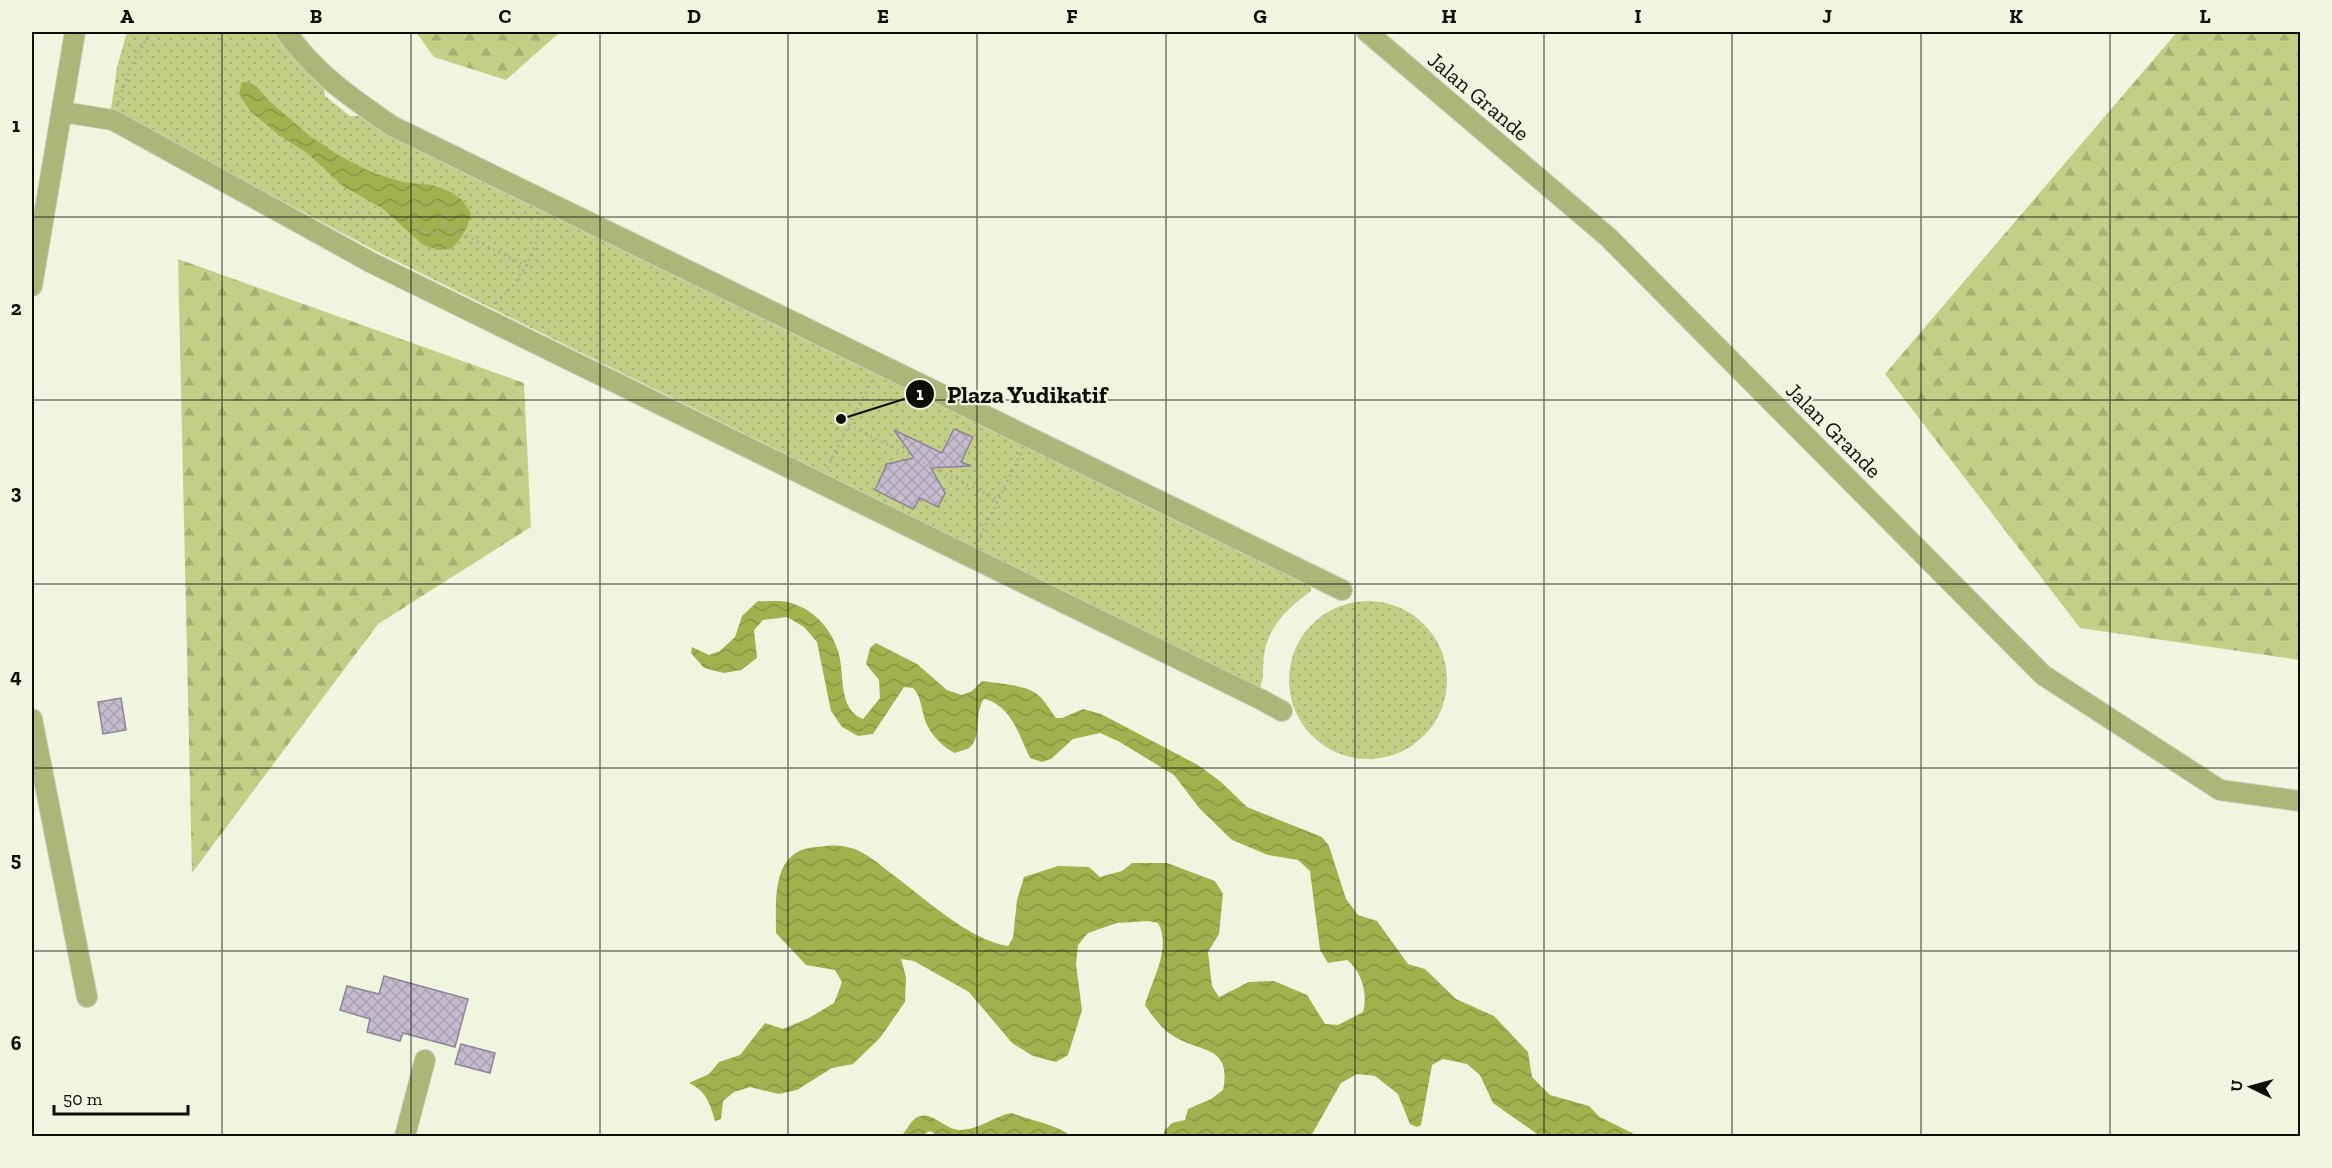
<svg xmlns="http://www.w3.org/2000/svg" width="2332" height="1168" font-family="'Zilla Slab',serif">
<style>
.forest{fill:url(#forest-firs)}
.park{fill:url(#park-dots)}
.water{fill:url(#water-waves)}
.building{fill:url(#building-cross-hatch);stroke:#8d8496;stroke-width:1.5}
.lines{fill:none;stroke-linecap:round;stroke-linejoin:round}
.minor-casing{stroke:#ccd0bd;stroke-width:22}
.path{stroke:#a8ab9b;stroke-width:3;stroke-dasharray:1.5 4.5;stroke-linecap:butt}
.minor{stroke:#abb779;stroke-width:20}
.grid{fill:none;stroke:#0d0e08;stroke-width:1.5;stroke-opacity:0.55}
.labels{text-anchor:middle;stroke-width:4.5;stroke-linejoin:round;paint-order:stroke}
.street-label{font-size:22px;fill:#0d0e08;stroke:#f0f5e0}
.leader{fill:none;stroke:#0d0e08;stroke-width:2}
.callout-dot{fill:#0d0e08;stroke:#f0f5e0;stroke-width:2}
.mark-label{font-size:18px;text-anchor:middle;font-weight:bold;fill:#fff}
.callout-label{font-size:24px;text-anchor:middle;font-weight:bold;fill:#0d0e08;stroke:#f0f5e0;stroke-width:4.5;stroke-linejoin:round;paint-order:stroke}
.neatline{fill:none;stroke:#0d0e08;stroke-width:2}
.grid-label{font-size:20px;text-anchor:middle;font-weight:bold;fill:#0d0e08}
</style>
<defs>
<pattern id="forest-firs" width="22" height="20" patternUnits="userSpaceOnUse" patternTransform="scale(1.5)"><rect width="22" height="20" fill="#c1d086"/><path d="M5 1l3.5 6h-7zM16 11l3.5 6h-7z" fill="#a5b172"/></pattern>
<pattern id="park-dots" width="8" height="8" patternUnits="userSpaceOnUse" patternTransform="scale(1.5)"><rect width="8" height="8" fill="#c1d086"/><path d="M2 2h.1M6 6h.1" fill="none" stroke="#a5b172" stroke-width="1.8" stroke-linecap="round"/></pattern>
<pattern id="water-waves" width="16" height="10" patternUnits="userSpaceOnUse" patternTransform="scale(1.5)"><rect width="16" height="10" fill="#a0b14d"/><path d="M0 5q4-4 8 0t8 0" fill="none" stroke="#899742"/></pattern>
<pattern id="building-cross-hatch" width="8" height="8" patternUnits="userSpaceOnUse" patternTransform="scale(1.5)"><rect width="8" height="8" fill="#c6bccf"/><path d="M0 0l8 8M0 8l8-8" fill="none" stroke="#a9a0b0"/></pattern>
</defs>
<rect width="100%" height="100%" fill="#f0f5e0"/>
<path class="forest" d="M416,32H560L506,80L434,57Z
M2177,32H2300V660L2080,628L1885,374Z
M178,259L524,383L531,527L378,624L192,873Z"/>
<path class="park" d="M127,32H274L290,54L324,87L325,96L350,116H362L394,138L1311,586V591C1289,607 1267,627 1264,656C1262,670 1265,674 1260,689L376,251L111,109L117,67Z
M1289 680a79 79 0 1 1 158 0a79 79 0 1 1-158 0Z"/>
<path class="water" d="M242,82H249L257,87L269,101L310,136L340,156L371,172L402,182L432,185L451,192L462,200L471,213C468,228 462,238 451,249L438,250L423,245L382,208L343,186L307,153L280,136L250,111L239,94Z
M758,601C767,602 778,600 787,602C810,607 829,625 837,648C846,670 836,709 863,719L880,698L879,680L866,664L870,648L876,643L917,664L947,690L962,695L972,691L982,681C996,683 1023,685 1034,692C1044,698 1049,709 1056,718H1062L1083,709L1101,714L1198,765L1220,781L1247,807L1322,837L1329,846L1346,899L1358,915L1377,921L1408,964L1425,969L1456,999L1494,1016L1528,1052L1532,1077L1550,1095L1589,1106L1600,1117L1638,1136H1540L1493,1103L1480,1075L1467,1064L1443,1059L1432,1065L1421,1125L1417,1127L1410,1124L1398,1094L1375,1076L1357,1074L1341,1083L1311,1136H1164V1131L1172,1123L1185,1120L1188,1109L1211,1099L1223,1090C1232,1045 1201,1053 1173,1036C1161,1028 1153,1017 1145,1005C1152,980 1172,947 1158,923L1148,921L1117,923L1088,933L1078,945L1076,964L1082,1010L1068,1055L1056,1062L1033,1056L1012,1043L969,992L914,961L901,959L906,977L905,1002L880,1038L853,1064L832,1068L797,1090L779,1094L750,1087L734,1092L723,1101L721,1119L715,1121C710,1103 706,1091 689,1083L709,1074L719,1062L740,1055L765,1023L783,1029L809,1018L834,1003L842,982L835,970L806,965L776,933C776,899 771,849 817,847C825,846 833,845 840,846C859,847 874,860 888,871C921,895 968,940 1008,946L1013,938L1017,900L1024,877L1058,866L1089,867L1100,877L1122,871L1132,863H1167L1215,881L1223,894L1219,934L1208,952L1212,986L1219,997L1249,982L1274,981L1307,995L1325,1024L1338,1025L1363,1012C1368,995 1362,971 1347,960L1328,963L1320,950L1310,871L1298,860L1268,855L1232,840L1200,809L1174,775L1118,741L1100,733L1073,739L1051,759L1042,762L1030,758C1019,735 1011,705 984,699C973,714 983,737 969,748C966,750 959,751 955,753C944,748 931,735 926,723C921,710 922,698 913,688L904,687L873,734L858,736L842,727L831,711L817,642L804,627L787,617L763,620L754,630L757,658L741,670L724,673L704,668L691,653L692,647L709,655L720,651L735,637L742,616Z
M1012,1113C1031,1121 1055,1124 1071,1136H939L930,1131L920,1136H901C907,1131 911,1118 920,1116C933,1112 945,1129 959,1130C980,1130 993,1116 1012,1113Z"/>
<path class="building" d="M954,429L973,437L961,462L971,466L931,468L945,493L938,507L920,498L913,509L875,490L887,464L914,458L894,430L942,453Z
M121,698L126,730L103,734L98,702Z
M384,976L468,999L455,1047L403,1033L400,1041L367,1032L370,1019L340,1010L347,986L379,994Z
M461,1044L495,1053L490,1073L455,1064Z"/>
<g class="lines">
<defs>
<path id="minor" d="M286,32C316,74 350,97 392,126L1342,590
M1367,32L1608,237L2043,675L2220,790L2300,801
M62,112L113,120L372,263L1260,699L1282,711
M32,286L75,32
M32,719L87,997
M405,1136L425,1060"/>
</defs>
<use href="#minor" class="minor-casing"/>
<path class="path" d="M118,103L132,64L151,32
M414 217a16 16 0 1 1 32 0a16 16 0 1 1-32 0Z
M445,225L526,266
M496,303C518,283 542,249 538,218
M849,425L998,500
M827,468L872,380
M978,541L1021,453"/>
<use href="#minor" class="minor"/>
</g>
<path class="grid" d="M222,32V1136M411,32V1136M600,32V1136M788,32V1136M977,32V1136M1166,32V1136M1355,32V1136M1544,32V1136M1732,32V1136M1921,32V1136M2110,32V1136M32,217H2300M32,400H2300M32,584H2300M32,768H2300M32,951H2300"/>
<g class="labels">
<g class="street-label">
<text transform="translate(1479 96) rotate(40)" y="8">Jalan Grande</text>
<text transform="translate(1834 430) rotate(45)" y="8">Jalan Grande</text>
</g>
</g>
<path class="leader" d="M841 419L920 394"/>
<g class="callout-dot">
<circle cx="841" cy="419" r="6"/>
<circle cx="920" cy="394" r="15"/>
</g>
<g class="mark-label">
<text x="920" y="400">1</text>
</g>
<g class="callout-label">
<text x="1027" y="403">Plaza Yudikatif</text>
</g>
<rect width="2332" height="1168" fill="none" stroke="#f0f5e0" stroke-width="66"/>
<g transform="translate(2251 1087) rotate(275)" stroke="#f0f5e0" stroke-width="4.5" paint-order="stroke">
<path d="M0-4.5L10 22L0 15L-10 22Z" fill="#0d0e08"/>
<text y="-9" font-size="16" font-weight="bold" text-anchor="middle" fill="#0d0e08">U</text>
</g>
<path d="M54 1105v9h134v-9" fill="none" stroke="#0d0e08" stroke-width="3"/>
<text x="63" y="1105" font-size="18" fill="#0d0e08" stroke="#f0f5e0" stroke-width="4.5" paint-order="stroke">50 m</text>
<rect x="33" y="33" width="2266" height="1102" class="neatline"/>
<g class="grid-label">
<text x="127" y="23">A</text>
<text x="316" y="23">B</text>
<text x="505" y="23">C</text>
<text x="694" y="23">D</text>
<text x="883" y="23">E</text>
<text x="1072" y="23">F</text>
<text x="1260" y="23">G</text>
<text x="1449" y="23">H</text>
<text x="1638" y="23">I</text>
<text x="1827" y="23">J</text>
<text x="2016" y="23">K</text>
<text x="2205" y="23">L</text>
<text x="16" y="132">1</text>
<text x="16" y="315">2</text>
<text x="16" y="499">3</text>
<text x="16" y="683">4</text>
<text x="16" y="866">5</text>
<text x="16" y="1050">6</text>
</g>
</svg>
